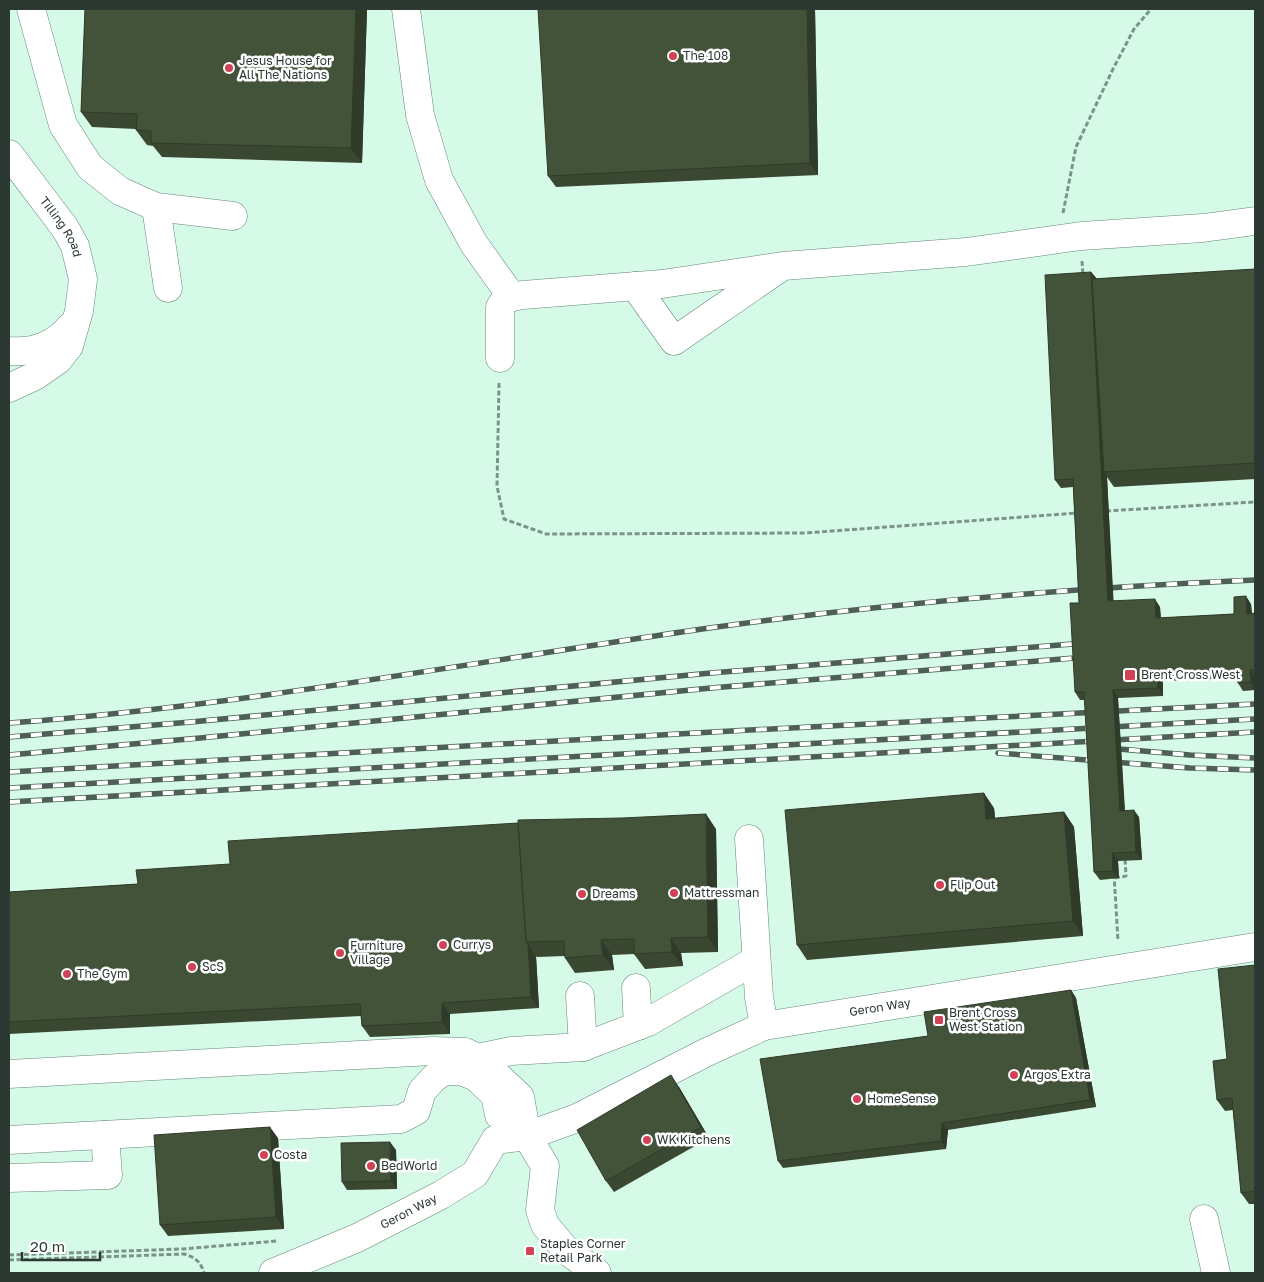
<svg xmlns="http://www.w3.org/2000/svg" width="1264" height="1282" font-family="'Golos Text',sans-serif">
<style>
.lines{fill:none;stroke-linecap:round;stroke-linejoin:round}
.minor-casing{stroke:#668777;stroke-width:29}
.path{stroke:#7b9487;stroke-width:3;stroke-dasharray:5 2.5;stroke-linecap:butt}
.minor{stroke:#fff;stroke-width:28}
.rail-casing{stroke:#4d5f56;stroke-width:5.5}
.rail{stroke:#fff;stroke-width:4;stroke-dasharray:11;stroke-linecap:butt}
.wall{fill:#3a4731}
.shaded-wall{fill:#2f3a28}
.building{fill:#435339;stroke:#2f3a28}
.poi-dot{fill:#d24257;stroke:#fff;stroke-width:2}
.labels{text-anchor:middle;stroke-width:5;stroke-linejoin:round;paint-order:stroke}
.poi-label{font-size:12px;fill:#2b3932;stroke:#fff;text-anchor:start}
.street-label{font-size:12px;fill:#2b3932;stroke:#fff}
</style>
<rect width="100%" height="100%" fill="#d5fae8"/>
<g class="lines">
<defs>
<g id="minor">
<path d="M31,9L63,125L90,167L120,191L156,207L233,216"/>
<path d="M406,9L420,115L439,180L474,244L512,297L523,295L662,284L783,266L966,252L1081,236L1203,228L1255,221"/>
<path id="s1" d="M9,154L65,228L75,246L83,279L79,311L69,346L58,360L35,376L9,388"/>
<path d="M156,207L168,288"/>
<path d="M635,286L674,341L777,270"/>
<path d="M9,351C33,353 54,346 70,327"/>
<path d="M500,358V307L504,301L512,297"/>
<path d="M749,839L759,997L764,1026"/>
<path d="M636,988L638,1026"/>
<path d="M583,1047L648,1022L756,960"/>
<path d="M478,1058L511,1051L583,1047L580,996"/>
<path d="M9,1074L432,1051L465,1052L478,1058L520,1097L527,1136L545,1166L540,1210L545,1225L566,1250L597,1273"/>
<path d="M9,1140L401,1119L416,1111L422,1091L434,1078L444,1071H461L476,1077L495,1095L499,1115L527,1136"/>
<path d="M9,1178L108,1175L105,1135"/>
<path d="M1204,1219L1216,1273"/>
<path id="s2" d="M273,1273L357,1238L441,1195L475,1174L495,1140L527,1136L577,1118L709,1051L764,1026L1255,947"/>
</g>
</defs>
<use href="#minor" class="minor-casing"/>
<path class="path" d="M1063,213L1076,147L1113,69L1134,29L1151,9
M1082,261L1083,275
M499,383L497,486L504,519L546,534L805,533L1077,513
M1106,511L1255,502
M1114,874L1118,941
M1115,878L1126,876L1125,858
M9,1255L182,1249L277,1241
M9,1260L184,1254C195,1257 201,1262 204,1273
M9,1272V1273"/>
<use href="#minor" class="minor"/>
<defs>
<path id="rail" d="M9,723C242,706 472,662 702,629C886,603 1071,588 1255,580
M9,737L191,722L711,673L1085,643
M1107,748L1190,755L1255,758
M998,753L1190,768L1255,770
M9,755L200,738L711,688L1087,657
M9,772L713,732L1255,704
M9,788L1255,719
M9,802L1255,732"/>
</defs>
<use href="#rail" class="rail-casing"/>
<use href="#rail" class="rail"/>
</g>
<path class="wall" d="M85,9H367L362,163L162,157L153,146L147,145L136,130V129L92,127L81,112Z
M815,9L818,175L556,187L548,176Z
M1255,269V479L1114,487L1107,477L1113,601L1160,607L1161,618L1234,614L1251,604L1252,613H1255V690L1243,691L1238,683L1237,678L1163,681V696L1118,698L1125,810L1139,817L1142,860L1118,861L1119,878L1100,880L1094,872L1085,700H1080L1075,692L1079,603L1073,487L1061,488L1055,480L1091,272L1097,279Z
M994,808L995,818L1064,812L1074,827L1083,936L807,960L797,945Z
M716,829L718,952L681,953L683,966L645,969L634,954L612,955L614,970L575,973L565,958V956L537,957L536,956L539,1008L450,1014V1034L370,1037L362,1026L361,1016L9,1034V892L138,884Z
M1255,965V1204H1249L1241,1193L1233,1110L1225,1111L1217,1100L1227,1059Z
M1071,990L1076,998L1096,1107L948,1130L946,1149L783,1168L778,1161L928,1036Z
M679,1087L709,1138L614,1192L606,1181Z
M278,1138L284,1229L168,1236L160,1225Z
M396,1150L397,1189L347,1190L342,1182Z"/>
<path class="shaded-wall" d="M356,9H367L362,163L351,148Z
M807,9H815L818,175L810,163Z
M1091,272L1097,279L1104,472L1107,477L1114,609L1108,601Z
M1246,596L1251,604L1252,621L1247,614Z
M1155,599L1160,607L1161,626L1156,618Z
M1250,670L1255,677V689L1251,682Z
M1157,674L1163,681V696L1158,688Z
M1113,690L1118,698L1125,818L1120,811Z
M984,793L994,808L997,834L986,819Z
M1134,810L1139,817L1142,860L1136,852Z
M1064,812L1074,827L1083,936L1073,921Z
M706,814L716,829L718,952L708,937Z
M1112,853L1118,861L1119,878L1113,871Z
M671,938L681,953L683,966L672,952Z
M601,940L612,955L614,970L603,955Z
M528,944L536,956L539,1008L531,997Z
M1071,990L1076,998L1096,1107L1090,1100Z
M442,1003L450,1014V1034L442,1022Z
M671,1075L679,1087L709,1138L701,1127Z
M942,1123L948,1130L946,1149L941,1141Z
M270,1127L278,1138L284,1229L276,1217Z
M390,1142L396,1150L397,1189L391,1181Z"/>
<path class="building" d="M85,9H356L351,148L151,143V131L136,130L137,114L81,112Z
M538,9H807L810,163L548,176Z
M1255,269V463L1104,472L1092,279Z
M1091,272L1108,601L1155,599L1156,618L1234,614V597L1246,596L1247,614L1255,613V669L1250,670L1251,682L1238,683L1237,670L1157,674L1158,688L1113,690L1120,811L1134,810L1136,852L1112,853L1113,871L1094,872L1084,692H1075L1070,603H1079L1073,479L1055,480L1045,275Z
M984,793L986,819L1064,812L1073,921L797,945L785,810Z
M706,814L708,937L671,938L672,952L634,954V939L601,940L603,955L565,958L564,941L526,942L518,820L622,818Z
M518,823L526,942L528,944L531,997L442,1003V1022L362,1026L360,1004L9,1022V892L138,884L136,870L230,864L228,841Z
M1255,965V1191L1241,1193L1232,1098L1217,1100L1213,1061L1227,1059L1218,969Z
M1071,990L1090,1100L942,1123L941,1141L778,1161L760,1059L928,1036L924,1012Z
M671,1075L701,1127L606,1181L577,1130Z
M270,1127L276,1217L160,1225L154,1135Z
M390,1142L391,1181L342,1182L341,1143Z"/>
<g class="poi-dot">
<circle cx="673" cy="56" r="5"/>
<circle cx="229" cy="68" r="5"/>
<rect x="1124" y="669" width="12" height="12" rx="2.5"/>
<circle cx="940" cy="885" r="5"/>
<circle cx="674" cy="893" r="5"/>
<circle cx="582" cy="894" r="5"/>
<circle cx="443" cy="945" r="5"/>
<circle cx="340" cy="953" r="5"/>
<circle cx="192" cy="967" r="5"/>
<circle cx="67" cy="974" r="5"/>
<rect x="934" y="1015" width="10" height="10" rx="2.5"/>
<circle cx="1014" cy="1075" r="5"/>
<circle cx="857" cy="1099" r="5"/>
<circle cx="647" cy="1140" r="5"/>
<circle cx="264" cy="1155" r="5"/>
<circle cx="371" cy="1166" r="5"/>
<rect x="525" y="1246" width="10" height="10" rx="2.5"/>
</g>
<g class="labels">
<g class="poi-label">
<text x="683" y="60">The 108</text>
<text x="239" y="65">Jesus House for<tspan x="239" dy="14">All The Nations</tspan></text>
<text x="1141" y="679">Brent Cross West</text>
<text x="950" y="889">Flip Out</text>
<text x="684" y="897">Mattressman</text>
<text x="592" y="898">Dreams</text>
<text x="453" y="949">Currys</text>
<text x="350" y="950">Furniture<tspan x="350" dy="14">Village</tspan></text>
<text x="202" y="971">ScS</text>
<text x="77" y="978">The Gym</text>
<text x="949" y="1017">Brent Cross<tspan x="949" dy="14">West Station</tspan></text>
<text x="1024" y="1079">Argos Extra</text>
<text x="867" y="1103">HomeSense</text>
<text x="657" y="1144">WK Kitchens</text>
<text x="274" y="1159">Costa</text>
<text x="381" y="1170">BedWorld</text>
<text x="540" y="1248">Staples Corner<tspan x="540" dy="14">Retail Park</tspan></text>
</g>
<g class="street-label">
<text dy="4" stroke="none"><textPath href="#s1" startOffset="90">Tilling Road</textPath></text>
<text dy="4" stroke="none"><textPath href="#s2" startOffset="676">Geron Way</textPath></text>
<text dy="4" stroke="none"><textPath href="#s2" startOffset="149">Geron Way</textPath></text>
</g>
</g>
<rect width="1264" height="1282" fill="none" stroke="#2b3932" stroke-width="20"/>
<path d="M22 1252v8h78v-8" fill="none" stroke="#2b3932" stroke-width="2.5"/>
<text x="30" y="1252" font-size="15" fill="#2b3932" stroke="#ffffff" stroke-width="4" paint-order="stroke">20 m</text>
</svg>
